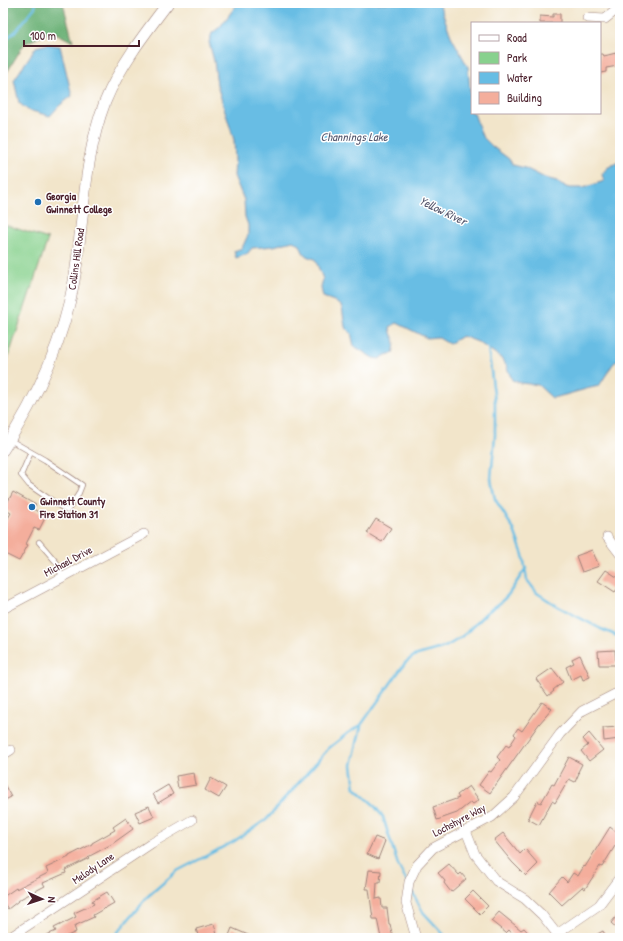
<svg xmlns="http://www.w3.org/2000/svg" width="623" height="941" font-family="'Patrick Hand',sans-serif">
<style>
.green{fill:#88d18e;stroke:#69785c}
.forest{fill:#6eb379;stroke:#5c6952}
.water{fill:#67bde4;stroke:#586e88}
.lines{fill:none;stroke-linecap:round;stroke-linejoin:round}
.stream{stroke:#67bde4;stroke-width:2.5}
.building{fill:#f4ae9c}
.service-casing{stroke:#9e827a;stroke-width:6}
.minor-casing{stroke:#9e827a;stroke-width:10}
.tertiary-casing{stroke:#9e827a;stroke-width:12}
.service{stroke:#fff;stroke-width:4.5}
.minor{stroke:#fff;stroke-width:9}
.tertiary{stroke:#fff;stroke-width:11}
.poi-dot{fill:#1f6fb2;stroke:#fff;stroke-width:1.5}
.labels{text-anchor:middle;stroke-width:3;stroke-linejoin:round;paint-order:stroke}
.poi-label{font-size:11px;font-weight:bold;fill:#4a1f2b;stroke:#fff;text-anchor:start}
.street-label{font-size:11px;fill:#4a1f2b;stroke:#fff}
.water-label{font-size:12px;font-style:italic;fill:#54566c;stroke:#fff}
</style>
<rect width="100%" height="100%" fill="#fff"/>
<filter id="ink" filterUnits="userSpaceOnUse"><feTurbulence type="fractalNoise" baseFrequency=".025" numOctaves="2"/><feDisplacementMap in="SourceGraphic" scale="8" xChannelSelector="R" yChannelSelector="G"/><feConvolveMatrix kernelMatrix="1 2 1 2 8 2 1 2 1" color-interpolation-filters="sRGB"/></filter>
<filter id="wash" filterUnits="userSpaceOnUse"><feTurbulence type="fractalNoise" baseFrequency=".012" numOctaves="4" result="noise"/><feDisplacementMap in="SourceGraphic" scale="16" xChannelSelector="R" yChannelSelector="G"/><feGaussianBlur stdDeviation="0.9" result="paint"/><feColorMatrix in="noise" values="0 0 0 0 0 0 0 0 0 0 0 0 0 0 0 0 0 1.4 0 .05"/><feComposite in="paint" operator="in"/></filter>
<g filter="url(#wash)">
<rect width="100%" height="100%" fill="#f2e5ca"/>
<path class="green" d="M3,224L48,239L6,364L3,363Z"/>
<path class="forest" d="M3,3H63L73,42L52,31L24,44L3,79Z"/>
<path class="water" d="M238,3H439L451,36L468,67L472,113H474L482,136L493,147L509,159L513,165L525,168L545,178L557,181L561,185L569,188H583L604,181L602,174L607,168L620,161V358L613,364L599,386C583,389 568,395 552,398L538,385L520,383L512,380L506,365L499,356L478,342L462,336L449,344L437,337L427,338L397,323L390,327C391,340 398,336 393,353L386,355L379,359L373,358L354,346L351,333L345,327L342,307L334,301L323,297L321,288L323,279L315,259C304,256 304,255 300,245L293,241L274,246L252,248L247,254L236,258L234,251L242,248L248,235V225L245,217L244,200L234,176L235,160L234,140L217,85L214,61L209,42L212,33L220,27Z
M48,44L60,46L72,96L59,106L50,116L28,110L19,103L14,80L36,47Z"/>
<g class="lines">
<path class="stream" d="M3,41L16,31L35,7L36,3
M488,347L495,402V436L491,478L493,490L495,499L514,530L523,555L527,580L537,593L557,606L601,629L620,637
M361,726L352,765L355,788L373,804L383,817L398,865L407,882
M411,890L423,912L447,938
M113,938L147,897L177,871L233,842L267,819L329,748L348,733L361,725L405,663L414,656L445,647L462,637L486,613L500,603L508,595L526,568"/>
</g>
<g id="blocks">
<path class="building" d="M553,14H560V23H540V16L553,17Z
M616,53L618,66L606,68V72L600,73V54H603L604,56Z
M13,492L36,505L33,509L46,516L39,530L34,528L26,544L28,545L19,561L3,553V527L11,513L4,509Z
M376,519L391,528L382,542L367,533Z
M592,550L599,566L582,572L576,556Z
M606,570L620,579V585L615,592L598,581Z
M615,650L616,665H599L598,651Z
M580,655L590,677L583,680L581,675L571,680L566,667L574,663L572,659Z
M552,668L563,682L553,690L554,691L548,696L536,679Z
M542,702L552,709L539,724L490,793L479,785L489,771L491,772L500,760L497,757L506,745L509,747L516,736L514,734L518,728L522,731Z
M620,727V739L604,741L603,728Z
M589,733L603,750L589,761L581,751L588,745L583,739Z
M569,757L582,764L578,772L579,773L575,782L569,779L555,803L552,801L539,825L528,819L537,801L541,803L552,784L554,785Z
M194,773L196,785L178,788L176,776Z
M211,778L226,787L219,798L205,790Z
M3,782L11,797L3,801Z
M168,785L173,794L158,803L153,794Z
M469,786L479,800L473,804L471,802L457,813L437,820L433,807L459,798L457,795Z
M149,806L154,817L140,823L135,812Z
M126,818L133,829L112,844L88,857L89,858L65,870L66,873L43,883L45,886L22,898L8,909L3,902V897L16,888V889L48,873L46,868L69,857V856L92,844V843L115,830L113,827Z
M620,824V843L617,847L615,846L602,867L600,866L585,889L582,887L562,905L549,892L562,877L567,882L573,873L578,876L584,866L585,867L610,827L615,831Z
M503,833L520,854L525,849L538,864L526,876L512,862L494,840Z
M375,837L385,841L378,859L367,854Z
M449,864L459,875L461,873L466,879L451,892L444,883L445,881L438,873Z
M369,870L381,871L380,883H377L376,899L381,898L382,908H387L389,924H390L393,938H381L377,919H373L369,889H366Z
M473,891L488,906L480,914L465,899Z
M107,892L114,903L93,915L94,917L74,926L76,932L63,938H40L56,931L54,928L76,917L74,913L94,904L92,901Z
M499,912L521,930L524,928L533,938H516L509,930L506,933L491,921Z
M620,912V931L611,923Z
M214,924L218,938H199L196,929Z
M232,928L255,938H228Z
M603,931L607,938H590Z"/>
</g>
</g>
<g filter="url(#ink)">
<use href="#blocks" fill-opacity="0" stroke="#9e827a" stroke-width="1"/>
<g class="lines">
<defs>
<path id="service" d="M10,440L45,460L82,485L78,495L67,511L29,485L21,475L31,452
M39,542L57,563L62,577"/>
<path id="minor" d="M587,18L605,19L620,7
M607,537L620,554
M3,609L144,534
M3,755L11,750
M466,831L475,854L496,881L525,899L542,915L557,934L558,938
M557,934L599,905L620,877
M9,938L152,843L192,820
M416,938L406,903L409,882L417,865L433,848L492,817L514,797L560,734L582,711L615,694"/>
<path id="tertiary" d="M3,450C37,398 63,342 74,281C84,222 83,159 105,102C119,67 145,33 168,3"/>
</defs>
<use href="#service" class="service-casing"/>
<use href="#minor" class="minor-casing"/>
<use href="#tertiary" class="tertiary-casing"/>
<use href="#service" class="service"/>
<use href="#minor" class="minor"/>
<use href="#tertiary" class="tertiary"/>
</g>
</g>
<g class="poi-dot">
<circle cx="38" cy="202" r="4"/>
<circle cx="32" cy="507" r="4"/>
</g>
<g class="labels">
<g class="poi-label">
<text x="46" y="200">Georgia<tspan x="46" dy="13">Gwinnett College</tspan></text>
<text x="40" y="505">Gwinnett County<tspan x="40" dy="13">Fire Station 31</tspan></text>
</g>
<g class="street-label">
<text transform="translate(76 259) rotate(-82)" y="4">Collins Hill Road</text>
<text transform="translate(68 561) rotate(-28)" y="4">Michael Drive</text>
<text transform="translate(459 820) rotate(-28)" y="4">Lochshyre Way</text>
<text transform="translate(93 868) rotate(-34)" y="4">Melody Lane</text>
</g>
<g class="water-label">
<text x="354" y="141">Channings Lake</text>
<text transform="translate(443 211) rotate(26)" y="4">Yellow River</text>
</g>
</g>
<rect width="623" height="941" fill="none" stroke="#fff" stroke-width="16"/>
<rect x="471" y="22" width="130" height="92" fill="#ffffff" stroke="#b7a5aa"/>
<rect x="479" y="35" width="20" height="6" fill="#ffffff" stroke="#b7a5aa"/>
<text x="507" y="42" font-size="12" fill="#4a1f2b">Road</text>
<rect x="479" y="52" width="20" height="12" fill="#88d18e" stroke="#b7a5aa"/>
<text x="507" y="62" font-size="12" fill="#4a1f2b">Park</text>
<rect x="479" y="72" width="20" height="12" fill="#67bde4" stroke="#b7a5aa"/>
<text x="507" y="82" font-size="12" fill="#4a1f2b">Water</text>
<rect x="479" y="92" width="20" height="12" fill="#f4ae9c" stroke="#b7a5aa"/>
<text x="507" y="102" font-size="12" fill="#4a1f2b">Building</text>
<g transform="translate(42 899) rotate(93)" stroke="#ffffff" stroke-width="3" paint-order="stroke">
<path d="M0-3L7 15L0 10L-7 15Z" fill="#4a1f2b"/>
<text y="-6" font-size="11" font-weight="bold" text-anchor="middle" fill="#4a1f2b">N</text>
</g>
<path d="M24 40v6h115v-6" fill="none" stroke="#4a1f2b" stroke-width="2"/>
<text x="30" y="40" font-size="12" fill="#4a1f2b" stroke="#ffffff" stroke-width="3" paint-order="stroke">100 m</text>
</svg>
